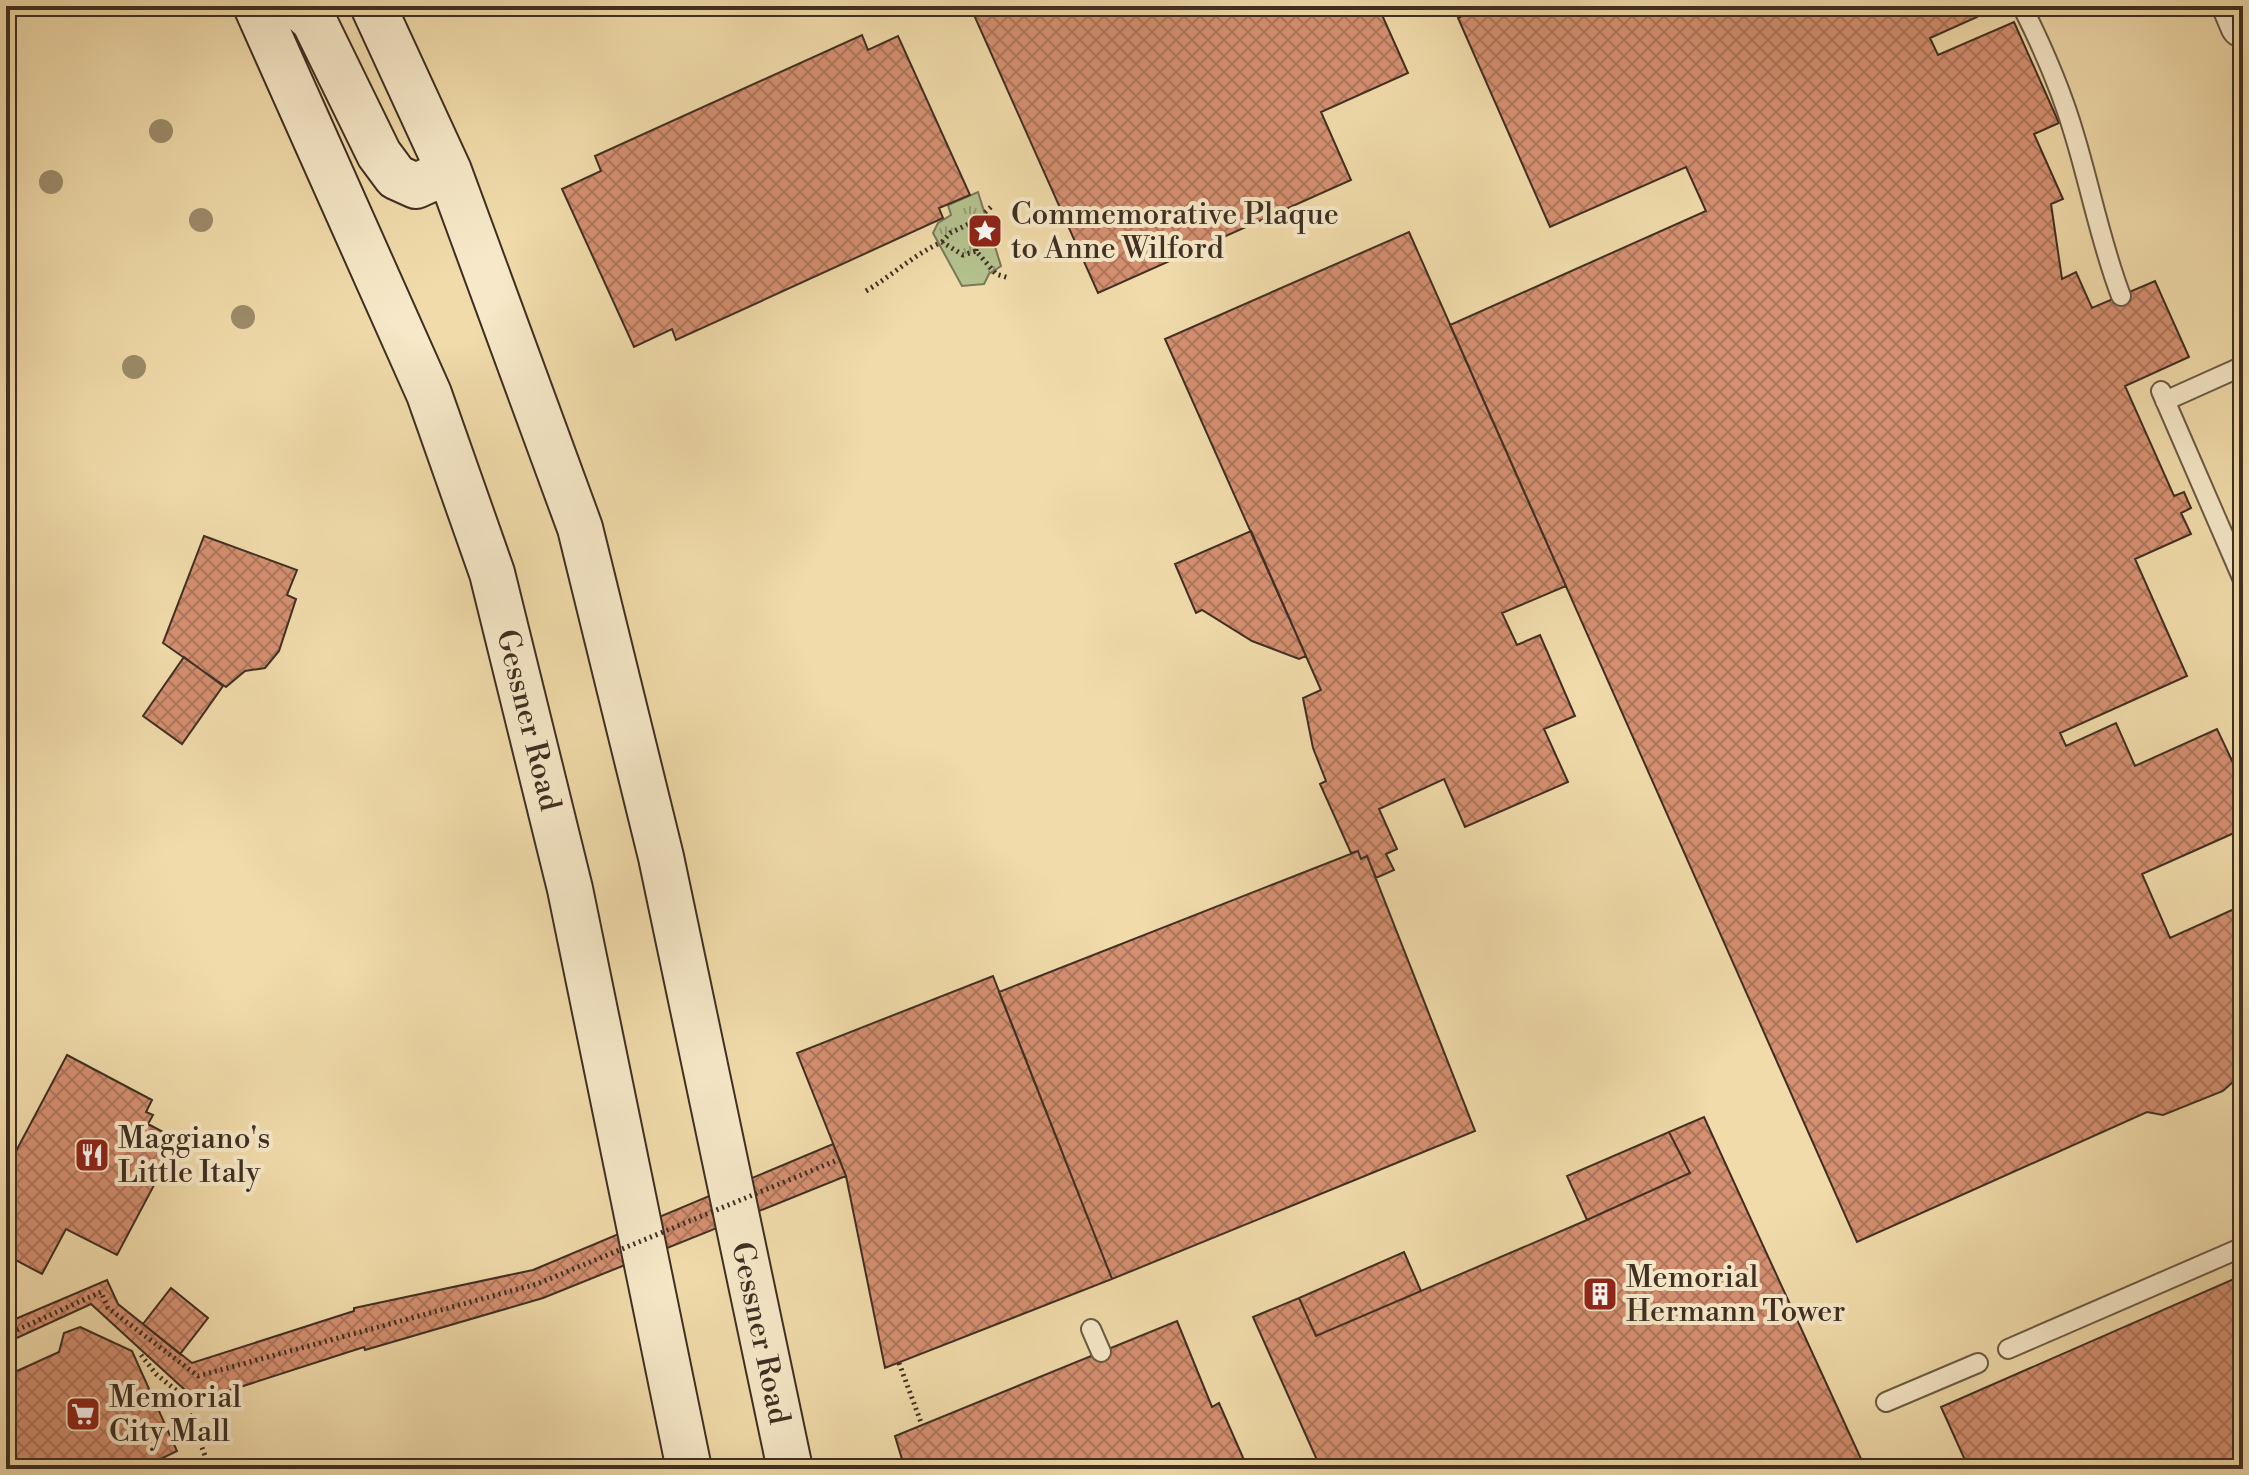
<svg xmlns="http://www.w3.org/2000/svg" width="2249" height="1475" font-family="'Libre Bodoni',serif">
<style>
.park{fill:url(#park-tufts);stroke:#7a7858;stroke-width:2}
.building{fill:url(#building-cross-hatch);stroke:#3f2f23;stroke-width:2}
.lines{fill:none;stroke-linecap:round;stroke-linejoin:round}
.service-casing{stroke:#6c5a45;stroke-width:22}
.tertiary-casing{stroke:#6c5a45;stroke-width:48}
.secondary-casing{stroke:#3f2f23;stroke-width:48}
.path{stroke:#3f2f23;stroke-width:5;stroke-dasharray:2 4;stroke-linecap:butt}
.service{stroke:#f6e8c8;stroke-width:18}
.tertiary{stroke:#f6e8c8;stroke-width:44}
.secondary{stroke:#f6e8c8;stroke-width:44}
.path-bridge{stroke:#3f2f23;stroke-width:5;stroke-dasharray:2 4;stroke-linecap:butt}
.tree{fill:#9c8c6b}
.labels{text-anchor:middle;stroke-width:8;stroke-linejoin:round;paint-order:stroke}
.poi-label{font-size:30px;fill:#3f2f23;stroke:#f6e8c8;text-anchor:start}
.street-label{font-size:30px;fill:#3f2f23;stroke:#f6e8c8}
</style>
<defs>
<pattern id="park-tufts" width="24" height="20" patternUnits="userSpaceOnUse" patternTransform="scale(2)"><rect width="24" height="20" fill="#b4c18d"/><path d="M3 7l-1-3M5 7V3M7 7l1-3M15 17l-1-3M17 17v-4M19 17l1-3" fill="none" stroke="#949d73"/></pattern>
<pattern id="building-cross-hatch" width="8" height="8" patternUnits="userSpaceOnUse" patternTransform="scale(2)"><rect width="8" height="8" fill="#d59071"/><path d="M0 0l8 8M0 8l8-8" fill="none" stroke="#ae765c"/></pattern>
</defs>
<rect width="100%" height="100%" fill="#f1dbaa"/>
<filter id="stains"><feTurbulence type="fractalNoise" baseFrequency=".0025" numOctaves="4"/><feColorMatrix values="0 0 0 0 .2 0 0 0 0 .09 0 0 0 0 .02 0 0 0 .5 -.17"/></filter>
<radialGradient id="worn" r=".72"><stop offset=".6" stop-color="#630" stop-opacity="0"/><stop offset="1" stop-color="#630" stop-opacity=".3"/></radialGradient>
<path class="park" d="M978,192L1001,266L989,274L984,284L962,286L933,233L938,223L951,215L948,205Z"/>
<path class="building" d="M970,6H1378L1408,73L1321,112L1351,180L1098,293Z
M1475,6H1972L1977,17L1930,38L1938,55L2014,22L2059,123L2034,134L2063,199L2051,204L2062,279L2076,272L2092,308L2155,281L2189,357L2125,386L2174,496L2184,492L2191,508L2181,513L2191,534L2135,559L2187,676L2060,733L2066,746L2116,723L2135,766L2217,729L2236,769L2243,785V829L2142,874L2170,938L2243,905V1073L2223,1091L2163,1115L2147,1112L1857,1242L1450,325L1706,211L1686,167L1550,227L1458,18L1476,9Z
M862,35L868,50L898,36L970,195L939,208L943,218L676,340L672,329L634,347L562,189L601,171L595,156Z
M1409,232L1566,586L1502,613L1517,645L1540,635L1575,716L1544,729L1568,782L1465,827L1444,779L1379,809L1397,849L1386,854L1394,870L1376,878L1367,856L1361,859L1358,851L1351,853L1320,784L1326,781L1313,748L1303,698L1321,690L1165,339Z
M1251,531L1306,656L1299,659L1252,641L1202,610L1196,613L1175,564Z
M204,536L297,570L287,595L296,599L279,651L265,668L245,671L226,687L163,643Z
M184,657L223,686L182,744L143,716Z
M1358,851L1361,859L1367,856L1475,1131L1112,1279L999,992Z
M993,976L1112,1279L885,1368L846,1176L797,1053Z
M67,1055L152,1100L146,1112L153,1115L148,1124L178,1140L117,1255L66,1229L42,1274L6,1255V1170Z
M1704,1117L1862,1461L1843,1469H1321L1253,1317L1299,1298L1316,1336L1587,1220L1690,1173L1669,1132Z
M1669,1132L1690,1173L1587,1220L1567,1176Z
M833,1144L846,1176L543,1298L365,1350L364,1347L197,1401L91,1304L6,1343V1323L107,1280L118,1304L192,1363L354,1311V1308L533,1270Z
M1404,1252L1421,1291L1316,1336L1299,1298Z
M2243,1275V1469H1969L1941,1407Z
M171,1288L208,1318L180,1354L143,1324Z
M1177,1321L1212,1407L1219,1403L1248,1469H905L895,1436Z
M80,1327L132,1351L177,1451L140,1469H6V1376L59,1352L64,1333Z"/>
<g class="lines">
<defs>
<path id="service" d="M2022,6C2043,48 2062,91 2075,137C2091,190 2101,244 2121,296
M2161,391L2243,580
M2165,401L2243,366
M1091,1329L1101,1352
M2008,1349L2243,1247
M1886,1402L1978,1363"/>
<path id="tertiary" d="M2235,6L2243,25"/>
<path id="secondary" d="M256,6L429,394L492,573L570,889L689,1469
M298,6L314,21L379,154L396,177L416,186L449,171
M373,6L449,171L580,528L661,857L790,1469"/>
</defs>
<use href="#service" class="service-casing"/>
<use href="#tertiary" class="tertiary-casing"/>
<use href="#secondary" class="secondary-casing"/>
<path class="path" d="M942,242L950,233L977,220
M976,251L977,220L993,205
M866,291C893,275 913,255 942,242L963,255L976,251L996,274L1009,278
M141,1355L156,1374L183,1396L207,1461
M899,1363L922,1425"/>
<use href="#service" class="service"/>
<use href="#tertiary" class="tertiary"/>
<use href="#secondary" class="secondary"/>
<path class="path-bridge" d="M6,1335L101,1292L108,1308L198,1376L537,1284L840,1159"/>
</g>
<g class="tree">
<circle cx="161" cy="131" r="12"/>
<circle cx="51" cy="182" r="12"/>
<circle cx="201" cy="220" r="12"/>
<circle cx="243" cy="317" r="12"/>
<circle cx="134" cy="367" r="12"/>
</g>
<defs>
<symbol id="sight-square" viewBox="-11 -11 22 22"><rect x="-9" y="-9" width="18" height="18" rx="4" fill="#8f2418" stroke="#f6e8c8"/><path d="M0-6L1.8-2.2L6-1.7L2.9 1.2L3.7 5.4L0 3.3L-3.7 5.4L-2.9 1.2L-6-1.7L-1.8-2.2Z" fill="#fff"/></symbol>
<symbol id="restaurant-square" viewBox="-11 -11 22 22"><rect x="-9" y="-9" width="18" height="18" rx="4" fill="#8f2418" stroke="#f6e8c8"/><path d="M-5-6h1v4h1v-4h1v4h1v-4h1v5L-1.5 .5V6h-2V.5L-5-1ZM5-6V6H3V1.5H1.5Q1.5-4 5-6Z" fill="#fff"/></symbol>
<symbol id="building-square" viewBox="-11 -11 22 22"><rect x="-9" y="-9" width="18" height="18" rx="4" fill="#8f2418" stroke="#f6e8c8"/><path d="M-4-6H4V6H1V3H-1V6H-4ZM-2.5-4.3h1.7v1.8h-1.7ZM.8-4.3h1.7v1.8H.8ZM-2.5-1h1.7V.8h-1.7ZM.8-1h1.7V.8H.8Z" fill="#fff"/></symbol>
<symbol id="supermarket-square" viewBox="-11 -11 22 22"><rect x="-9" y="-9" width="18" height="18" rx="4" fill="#8f2418" stroke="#f6e8c8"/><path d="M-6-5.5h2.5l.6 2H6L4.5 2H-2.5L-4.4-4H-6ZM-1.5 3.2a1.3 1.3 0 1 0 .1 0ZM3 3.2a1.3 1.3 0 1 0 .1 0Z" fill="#fff"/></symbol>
</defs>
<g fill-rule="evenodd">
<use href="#sight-square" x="965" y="211" width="40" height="40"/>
<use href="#restaurant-square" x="72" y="1135" width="40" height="40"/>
<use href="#building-square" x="1580" y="1274" width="40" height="40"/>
<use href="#supermarket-square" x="63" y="1394" width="40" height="40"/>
</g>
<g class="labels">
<g class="poi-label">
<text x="1011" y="224">Commemorative Plaque<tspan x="1011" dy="34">to Anne Wilford</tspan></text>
<text x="118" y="1148">Maggiano's<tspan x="118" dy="34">Little Italy</tspan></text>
<text x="1626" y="1287">Memorial<tspan x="1626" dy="34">Hermann Tower</tspan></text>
<text x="109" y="1407">Memorial<tspan x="109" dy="34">City Mall</tspan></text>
</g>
<g class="street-label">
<text transform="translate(529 720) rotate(76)" y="10">Gessner Road</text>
<text transform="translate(761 1333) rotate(78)" y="10">Gessner Road</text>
</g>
</g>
<rect width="2249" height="1475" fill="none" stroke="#f1dbaa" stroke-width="32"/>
<rect x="8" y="8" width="2233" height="1459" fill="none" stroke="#3f2f23" stroke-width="4"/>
<rect x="16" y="16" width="2217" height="1443" fill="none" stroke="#3f2f23" stroke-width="2"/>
<rect width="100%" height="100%" filter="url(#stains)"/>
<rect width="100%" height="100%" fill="url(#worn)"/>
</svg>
